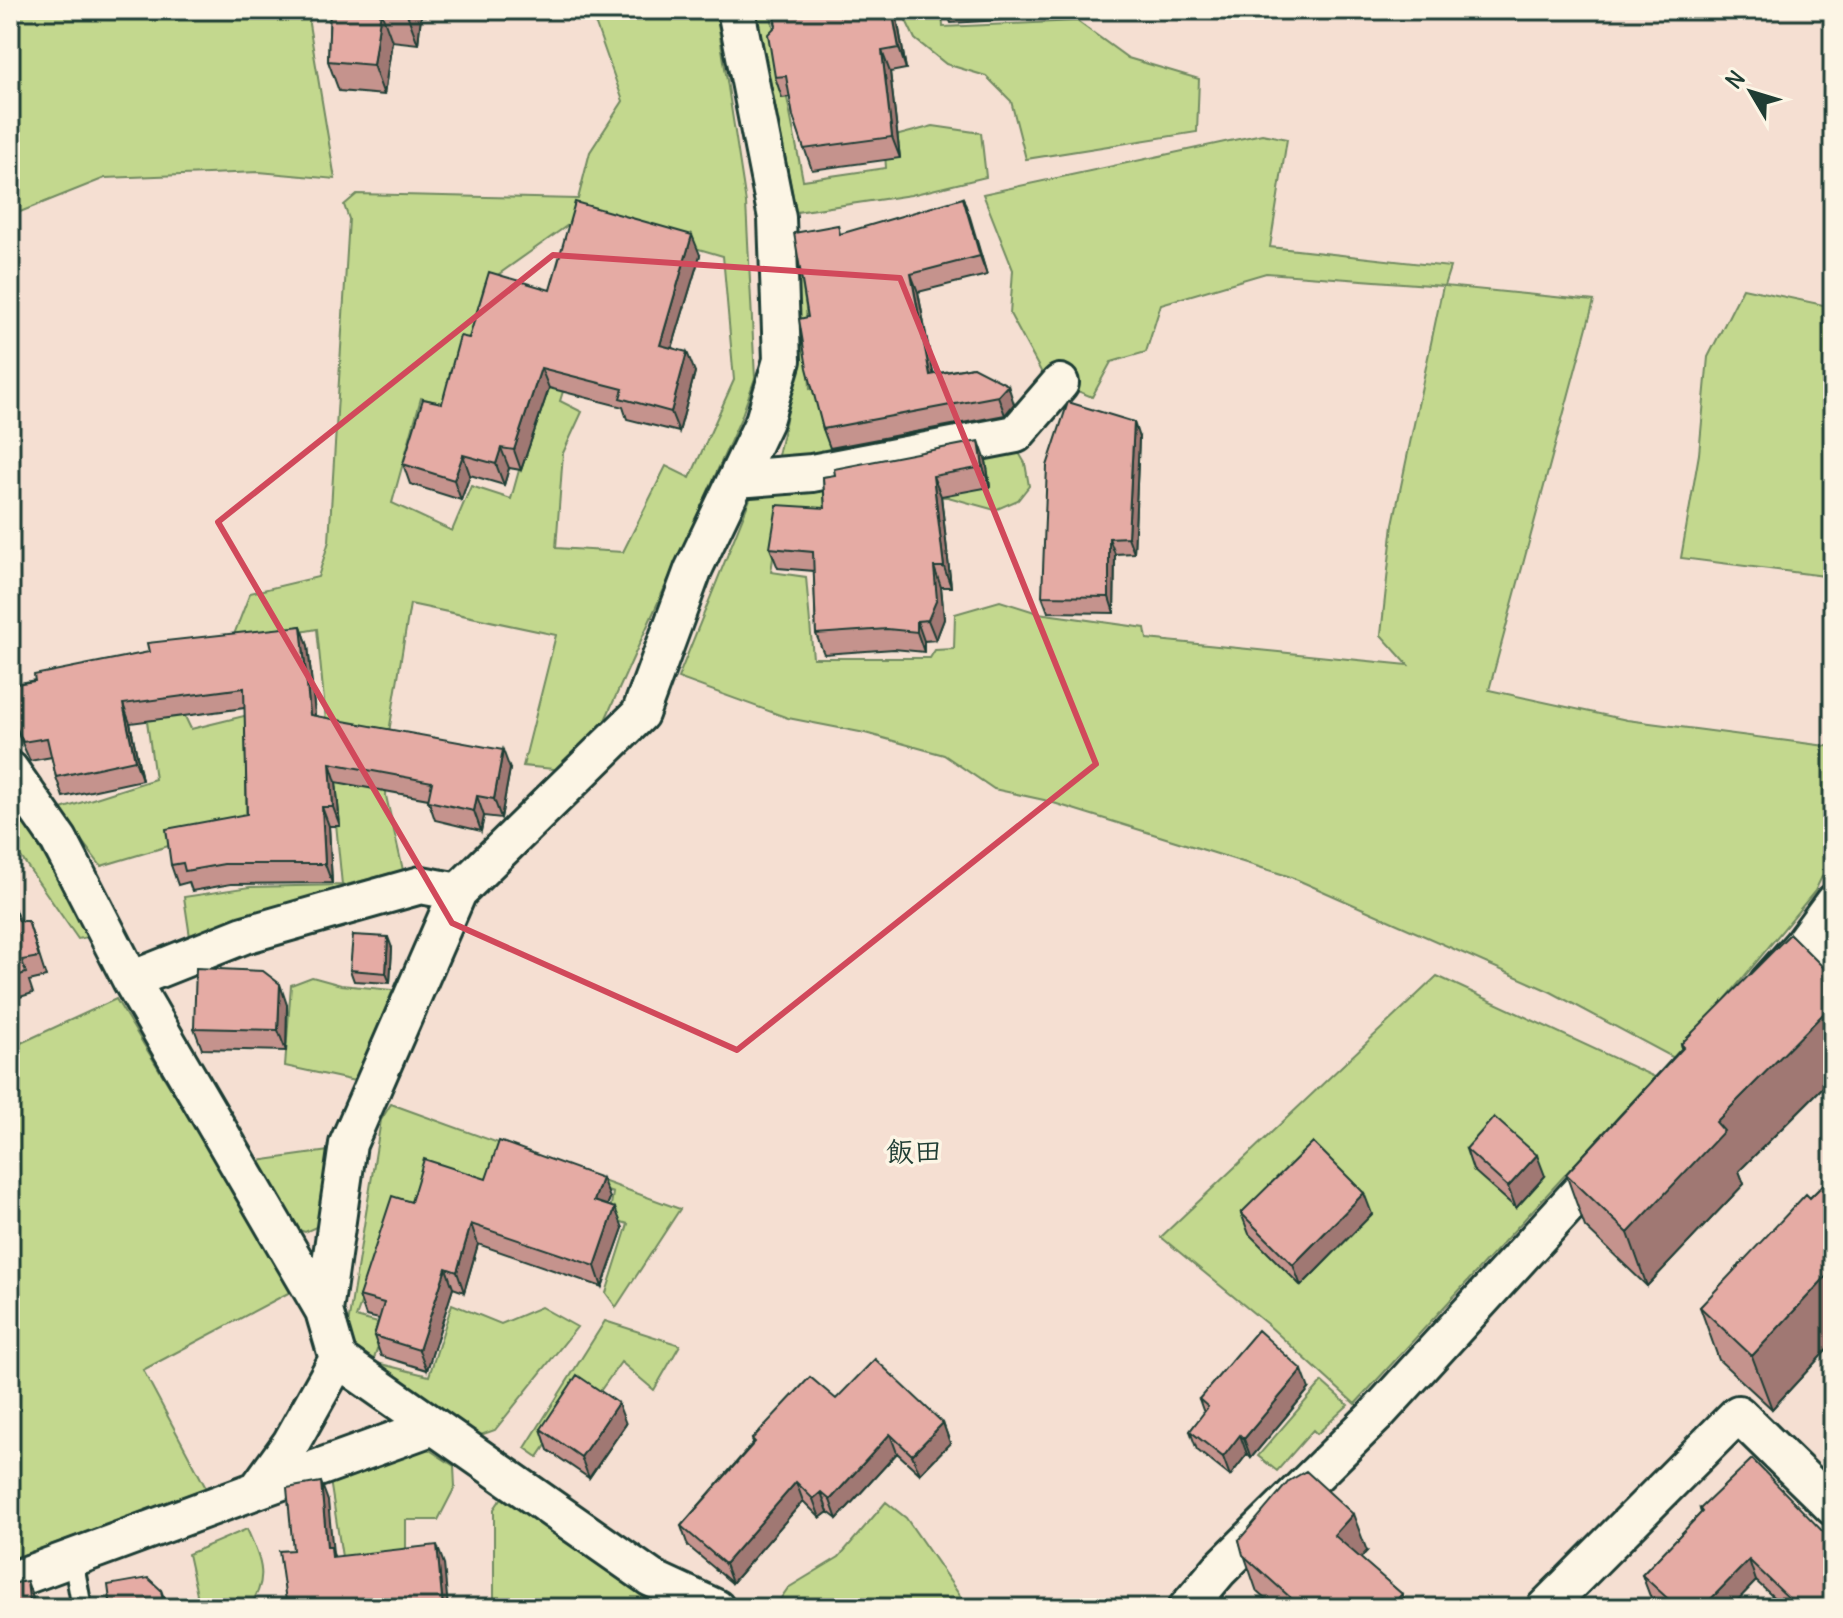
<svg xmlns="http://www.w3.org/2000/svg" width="1843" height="1618" font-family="Delius,'Klee One',sans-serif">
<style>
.green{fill:#c3d88e;stroke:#718a61;stroke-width:2;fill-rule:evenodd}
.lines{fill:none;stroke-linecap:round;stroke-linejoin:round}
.service-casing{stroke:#1f3d34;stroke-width:24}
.minor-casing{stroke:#1f3d34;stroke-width:42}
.service{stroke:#fcf5e5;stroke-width:18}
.minor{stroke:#fcf5e5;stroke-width:36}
.wall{fill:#c5938d;stroke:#1f3d34;stroke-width:2}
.shaded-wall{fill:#a07873;stroke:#1f3d34;stroke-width:2}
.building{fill:#e5aba4;stroke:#1f3d34;stroke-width:2}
.marked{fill:none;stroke:#d1495b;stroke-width:6;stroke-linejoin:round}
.labels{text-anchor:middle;stroke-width:7;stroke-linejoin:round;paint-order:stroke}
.quarter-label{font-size:28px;font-weight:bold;fill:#1f3d34;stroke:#fcf5e5}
</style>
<rect width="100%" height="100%" fill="#f5dfd2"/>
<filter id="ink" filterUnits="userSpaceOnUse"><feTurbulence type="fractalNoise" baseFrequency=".0125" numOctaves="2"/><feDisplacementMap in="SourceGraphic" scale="16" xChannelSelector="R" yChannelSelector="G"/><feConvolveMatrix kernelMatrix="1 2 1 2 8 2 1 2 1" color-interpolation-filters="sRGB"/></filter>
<g filter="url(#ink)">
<path class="green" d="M10,10H311L309,24L335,179L259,172L105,178L10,216Z
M579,10H716L746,203L755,378L741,418L592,749L564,770L523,766L556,635L410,604L388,738L386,796L403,870L342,886L344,896L190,937L184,897L250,887L342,885L317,629L230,645L250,593L318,577L329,541L349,219L344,205L357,194L578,199L590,152L623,101L596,25ZM582,215L723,256L734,380L690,478L666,466L623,552L556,548L563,453L582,412L560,401L566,382L545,377L511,499L471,486L452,531L392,503L421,398L449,406L485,284Z
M756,10H770L803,180L886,168L884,139L933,126L981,133L986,177L911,195L796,212Z
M884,10H942L943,27L1077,21L1128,58L1199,79L1197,132L1026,159L1011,101L986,76L946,64L915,39L902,12L885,13Z
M1262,134L1287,139L1270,247L1450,267L1444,286L1594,301L1489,690L1627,720L1833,747V854L1815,891L1676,1059L1551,992L1291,877L1044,800L994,789L944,755L865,733L788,718L678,678L752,494L1015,446L1025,463L1029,486L1018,500L995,510L948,497L921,496L826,520L779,517L771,572L806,577L813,658H930L935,650L954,649L955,614L1000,601L1038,613L1145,628L1147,639L1408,665L1381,635L1393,524L1443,286L1266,273L1161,304L1146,352L1111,362L1092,397L1044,377L1010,314L1013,270L983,194Z
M796,244L806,308L810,389L839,382L1008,407L1003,425L947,440L777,460L797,370Z
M1743,288L1833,307V577L1681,558L1699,454L1708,357Z
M180,706L191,729L248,715L246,823L101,866L58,810L155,779L146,714Z
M10,800H11L92,936L78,939L10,841Z
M1437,976L1655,1077L1355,1404L1267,1324L1161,1237Z
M312,977L341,985L393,990L355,1081L285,1066L291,985Z
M116,999L294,1290L143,1370L206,1488L10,1560V1501L15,1500L10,1442V1048Z
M391,1104L680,1209L616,1307L606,1293L628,1224L609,1218L613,1193L502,1157L488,1190L395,1212L356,1317L385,1325L373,1362L429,1376L452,1304L501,1324L541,1307L577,1327L495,1430L475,1437L361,1359L347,1331L381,1120Z
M336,1150L325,1223L305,1232L293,1228L257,1161Z
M605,1321L680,1345L654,1390L621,1362L598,1394L585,1387L538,1457L525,1448Z
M1322,1382L1348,1405L1317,1434L1313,1430L1277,1471L1258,1456Z
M422,1445L454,1466L455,1487L438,1520H406V1555L348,1595L330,1480Z
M503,1496L661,1608H494V1509Z
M886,1502L906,1518L965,1603L949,1608H774L788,1588L839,1557Z
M247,1529C260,1559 271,1579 248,1608H200L188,1554Z"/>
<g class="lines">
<defs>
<path id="service" d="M73,1559L82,1608"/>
<path id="minor" d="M737,479L812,473L1016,434L1060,383
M10,770L59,840L131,980L324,1311
M1802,945L1833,903
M131,980L244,935L421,885L458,892
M1768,983L1802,945L1833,976
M257,1490L434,1426
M10,1581L257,1490L291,1443L338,1359
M716,1608L651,1578L338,1359L324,1311L348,1144L458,892L640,714L693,570L764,421L782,360L777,218L736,10
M1187,1608L1219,1570L1375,1416L1608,1161
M1545,1608L1738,1414L1833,1507"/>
</defs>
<use href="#service" class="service-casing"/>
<use href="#minor" class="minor-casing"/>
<use href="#service" class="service"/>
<use href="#minor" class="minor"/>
</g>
<path class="wall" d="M330,10H464V16H421L418,44L392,41L384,95L339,91L328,61Z
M773,10H894L897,18L906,69L890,72L900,158L812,170L793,116L790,97L782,98L775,77L776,26Z
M946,10H1087V15L951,23Z
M963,198L987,275L918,292L933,374L973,367L1014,404L1005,415L830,448L823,429L808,317Z
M700,255L672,348L695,372L679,432L627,419L623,407L549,388L521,470L509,468L504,485L470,475L461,500L410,484L403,464L442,403L469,338L550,290Z
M1139,438L1134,553L1115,554L1114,613L1048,612L1042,596Z
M986,461L990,487L941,496L951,587H941L944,619L936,640L924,641V652L894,649L824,654L816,634L814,571L778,568L770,548L825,508L823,477Z
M301,626L308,646L315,716L510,769L501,818L484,816L481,831L435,820L428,799L336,782L340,826H329L332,883L231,884L192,891L189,882L178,885L171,865L247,814L245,708L130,723L142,780L63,797L56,777L52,757L30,761L10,716V685Z
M10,897L19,921H28L46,977L29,981L33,993L10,1000Z
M392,948L390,983L354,981L350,970Z
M1833,973V1077L1739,1171L1744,1184L1647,1286L1585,1227L1566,1174L1682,1048L1681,1044L1832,977Z
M287,1005L286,1051L202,1049L194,1028Z
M1466,1149L1545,1176L1516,1208L1473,1170Z
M1833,1175V1343L1772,1409L1719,1360L1700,1307Z
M486,1179L610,1198L607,1205L623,1228L602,1287L478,1244L464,1292L453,1288L427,1370L381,1356L374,1336L379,1319L366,1316L359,1296L411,1202Z
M1241,1213L1372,1214L1301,1286L1249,1234Z
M1309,1389L1251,1458L1247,1454L1230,1476L1197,1450L1190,1431L1204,1413L1199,1399Z
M836,1399L943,1423L950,1443L920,1474L897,1453L837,1519L828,1512L820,1518L803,1501L732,1583L688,1546L681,1526L753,1443L752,1439Z
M626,1424L589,1478L548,1450L541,1429Z
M1700,1509L1833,1608H1785L1756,1581L1730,1608H1663L1650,1596L1642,1575L1701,1513Z
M1239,1540L1367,1551L1360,1558L1402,1594L1407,1608H1275L1257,1592Z"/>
<path class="shaded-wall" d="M408,10H419L421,16L418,44L407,14Z
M892,10H894L897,18L906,69L899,48Z
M381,11L392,41L384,95L373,65Z
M882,51L890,72L900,158L892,137Z
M963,198L970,217L987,275L980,256Z
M692,235L700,255L667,365L660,345Z
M911,274L918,292L937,393L930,375Z
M687,352L695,372L679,432L671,412Z
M541,368L549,388L521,470L514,450Z
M1008,385L1014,404L1005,415L998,396Z
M1134,422L1139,438L1134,553L1128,537Z
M979,441L986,461L990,487L983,467Z
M501,448L509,468L504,485L496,464Z
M463,455L470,475L461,500L454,480Z
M933,476L941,496L951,587L944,567Z
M1109,538L1115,554L1114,613L1109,597Z
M934,567L941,587L944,619L936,640L928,620Z
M917,621L924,641V652L917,632Z
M301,626L308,646L317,734L310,715Z
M123,704L130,723L142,780L135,760Z
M503,750L510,769L501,818L494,799Z
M330,763L336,782L340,826L333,807Z
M477,796L484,816L481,831L474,811Z
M322,807L329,826L332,883L325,864Z
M388,937L392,948L390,983L386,973Z
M280,984L287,1005L286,1051L278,1030Z
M1833,1004V1077L1739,1171L1744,1184L1647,1286L1628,1233L1716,1122Z
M1537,1155L1545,1176L1516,1208L1508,1187Z
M602,1178L610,1198L601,1221L594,1201Z
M1364,1193L1372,1214L1301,1286L1293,1265Z
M615,1208L623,1228L602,1287L595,1266Z
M471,1224L478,1244L464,1292L457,1272Z
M446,1268L453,1288L427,1370L419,1350Z
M1833,1269V1343L1772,1409L1752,1356Z
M1302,1370L1309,1389L1251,1458L1244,1439Z
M618,1403L626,1424L589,1478L581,1457Z
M943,1423L950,1443L920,1474L912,1455Z
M890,1434L897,1453L837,1519L830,1500Z
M1240,1435L1247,1454L1230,1476L1223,1457Z
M321,1482L328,1501L333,1553L338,1566L339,1576L327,1547Z
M796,1482L803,1501L732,1583L725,1564Z
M821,1492L828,1512L820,1518L813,1499Z
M1353,1514L1367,1551L1348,1572L1334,1535Z
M437,1545L444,1564L448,1608H443Z
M1749,1560L1756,1581L1730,1608H1702Z
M27,1581L34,1601L35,1608H30Z
M161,1590L168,1608H164Z
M1402,1594L1407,1608H1397L1395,1602Z"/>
<path class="building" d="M330,10H408L407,14L381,11L373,65L328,61Z
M773,10H892L899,48L882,51L892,137L804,149L793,116L786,76L775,77L768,34L776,26Z
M963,198L980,256L911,274L930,375L973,367L1008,385L998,396L823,429L807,368L799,319L808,317L794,233L838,225L840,234Z
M575,202L692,235L660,345L687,352L671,412L620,398L623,389L541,368L514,450L501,448L496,464L463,455L454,480L403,464L423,399L442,403L460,336L469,338L489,272L550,290Z
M1068,402L1134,422L1128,537L1109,538V597L1042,596L1047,466Z
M979,441L983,467L933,476L944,567H934L937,599L928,620L917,621V632L887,629L816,634L813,552L770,548L777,505L825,508L823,477L835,475L834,469Z
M301,626L310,715L503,750L494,799L477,796L474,811L428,801L432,782L330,763L333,807H322L325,864H224L185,871L183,863L171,865L166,829L247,814L244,688L123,704L135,760L56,777L47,738L23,742L10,713V685L35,681L34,675L149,652L147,643Z
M10,897L19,921H28L39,957L22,960L26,973L10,978Z
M1790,934L1833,977V1004L1716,1122L1724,1131L1628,1233L1566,1174L1684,1047L1681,1044Z
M353,935L388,937L386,973L350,970Z
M196,968L263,971L280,984L278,1030L194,1028Z
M1494,1117L1537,1155L1508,1187L1466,1149Z
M499,1141L602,1178L594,1201L615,1208L595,1266L471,1224L457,1272L446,1268L419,1350L374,1336L384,1303L359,1296L392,1196L411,1202L424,1159L486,1179Z
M1313,1142L1364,1193L1293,1265L1241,1213Z
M1833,1175V1269L1752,1356L1700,1307L1806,1194L1810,1198Z
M1258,1330L1302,1370L1244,1439L1240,1435L1223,1457L1190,1431L1208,1407L1199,1399Z
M875,1359L943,1423L912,1455L890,1434L830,1500L821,1492L813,1499L796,1482L725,1564L681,1526L755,1442L752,1439L810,1377L836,1399Z
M577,1375L618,1403L581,1457L541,1429Z
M1752,1459L1833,1542V1608H1799L1749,1560L1702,1608H1678L1642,1575L1702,1512L1700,1509Z
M1306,1471L1353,1514L1334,1535L1402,1594L1395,1602L1402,1608H1302L1243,1555L1239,1540L1289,1481Z
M321,1482L327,1547H331L332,1557L437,1545L443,1608H287L279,1551L293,1550L287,1488Z
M148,1578L161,1590L164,1608H111L108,1585Z
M27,1581L30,1608H10V1584Z
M1565,1602L1572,1608H1560Z"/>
</g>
<path class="marked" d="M553,255L900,278L1096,764L737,1050L452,923L218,522Z"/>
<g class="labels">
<g class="quarter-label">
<text x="914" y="1161">飯田</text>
</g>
</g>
<rect width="1843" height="1618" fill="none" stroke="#fcf5e5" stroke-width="40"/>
<rect x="20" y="20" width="1803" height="1578" fill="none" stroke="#1f3d34" stroke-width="3" filter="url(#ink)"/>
<g transform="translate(1751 92) rotate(308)" stroke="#fcf5e5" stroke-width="6" paint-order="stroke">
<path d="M0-6L14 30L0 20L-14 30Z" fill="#1f3d34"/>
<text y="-12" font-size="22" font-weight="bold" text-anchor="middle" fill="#1f3d34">N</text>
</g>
</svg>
